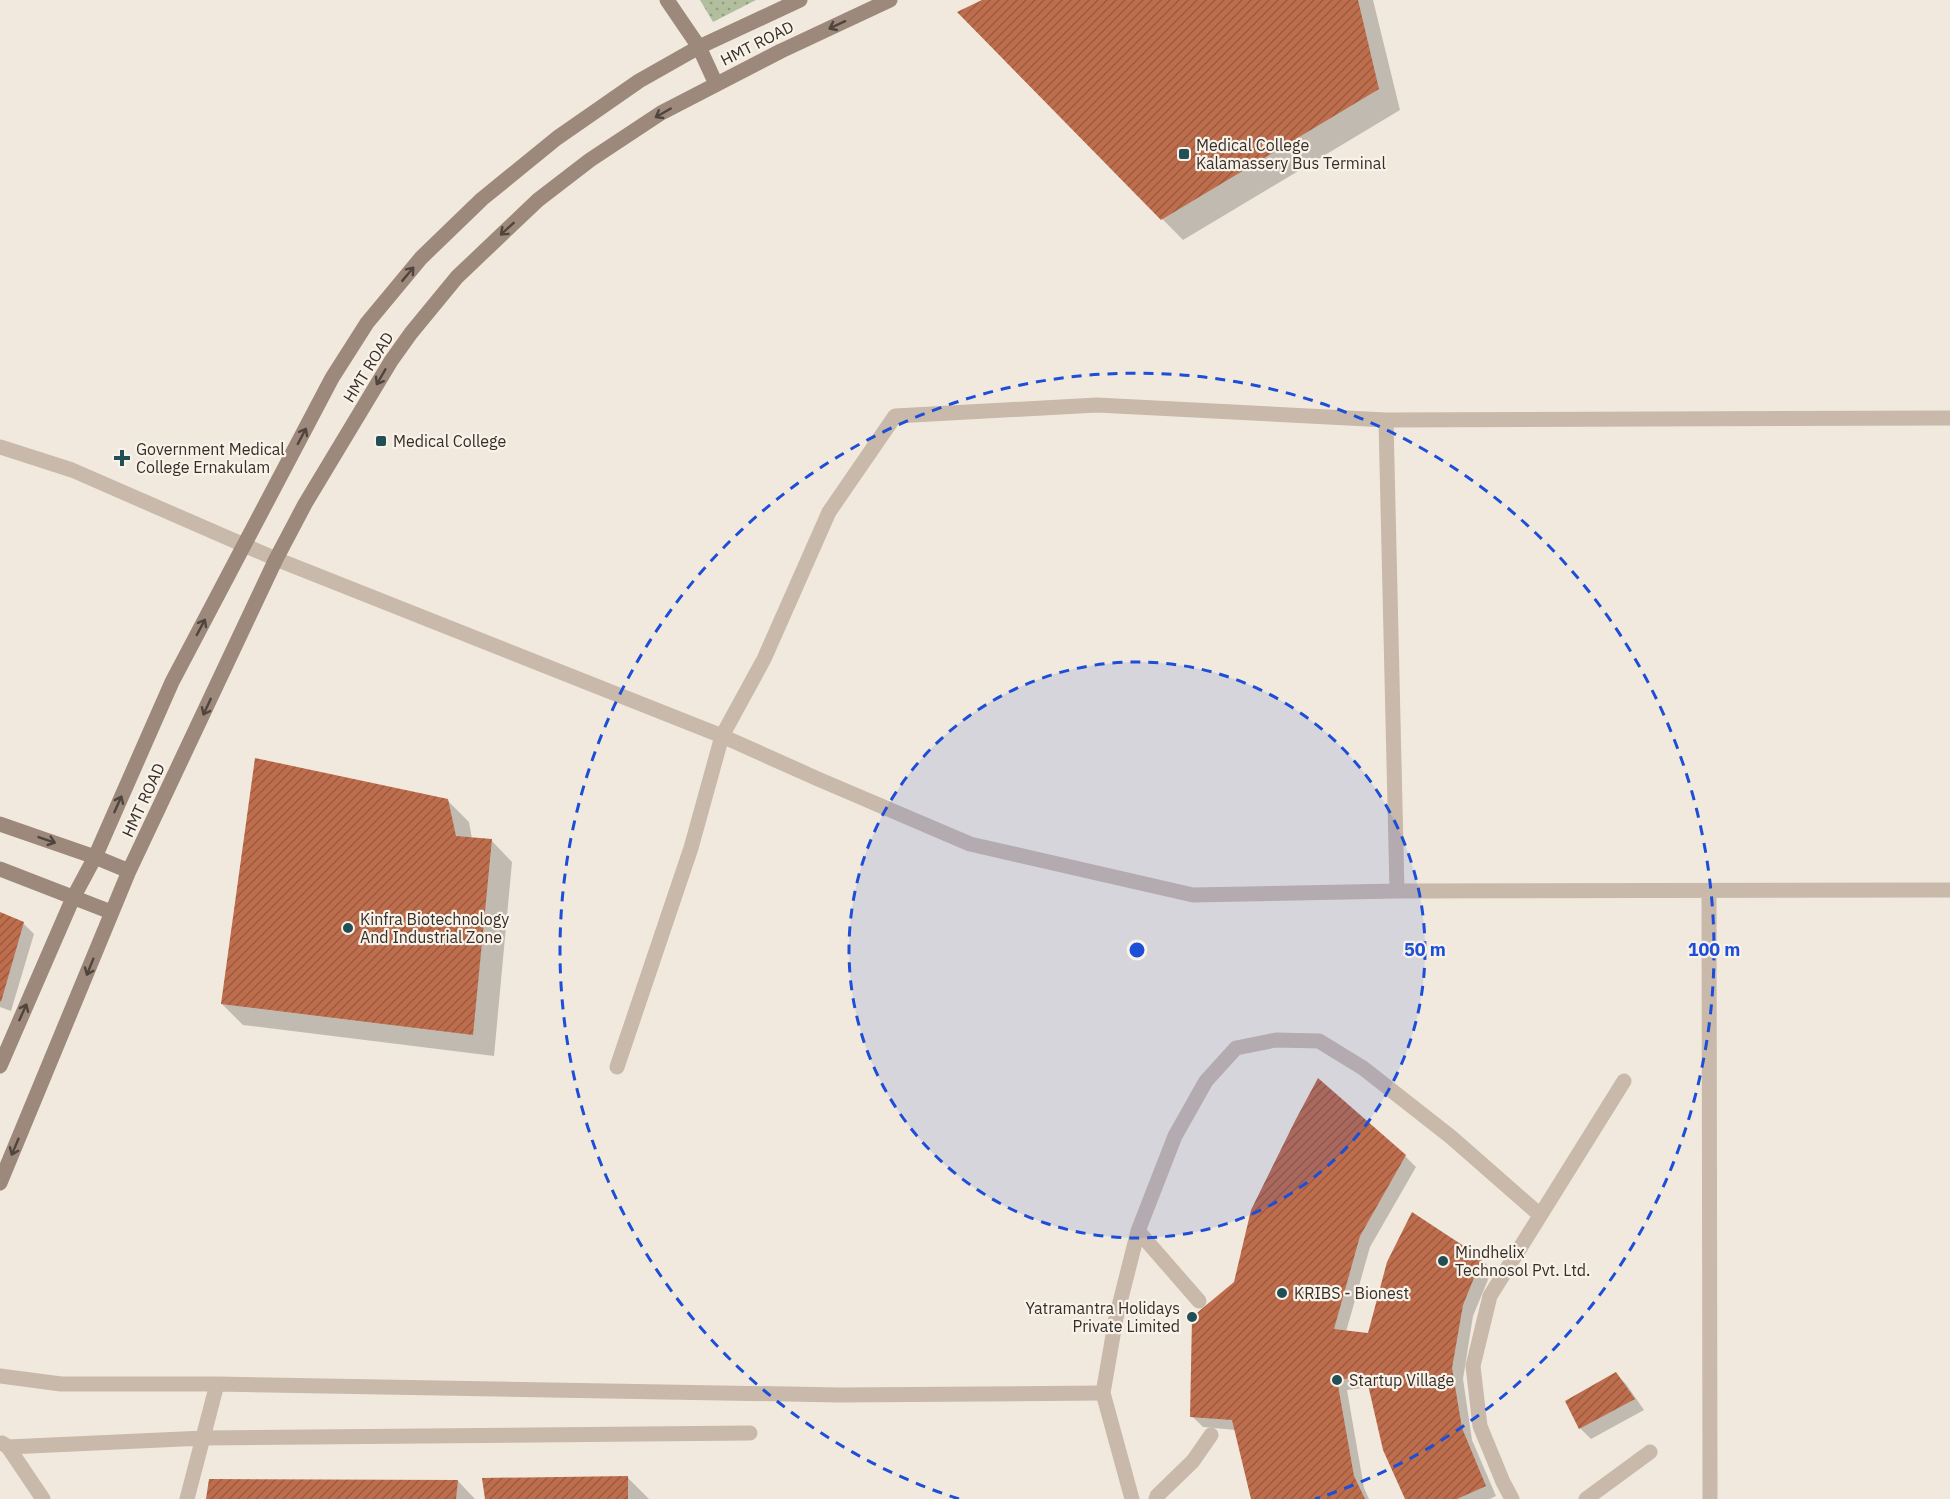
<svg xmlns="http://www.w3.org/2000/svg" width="1950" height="1499" font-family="'IBM Plex Sans',sans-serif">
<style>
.grass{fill:url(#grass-dots)}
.shadow{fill:#0003}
.building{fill:url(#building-hatch)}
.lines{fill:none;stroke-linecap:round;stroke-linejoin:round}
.lane{stroke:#c8b9aa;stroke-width:15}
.street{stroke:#c8b9aa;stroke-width:15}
.secondary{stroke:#9c897b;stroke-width:15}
.oneway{stroke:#50453e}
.ring{fill:none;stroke:#1d4ed8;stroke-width:3;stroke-dasharray:10 8}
.poi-dot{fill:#214f55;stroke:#f9f2e9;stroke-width:2}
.labels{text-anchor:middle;stroke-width:4.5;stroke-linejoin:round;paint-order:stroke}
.street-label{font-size:16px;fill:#362e29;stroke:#f9f2e9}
.poi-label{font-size:16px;fill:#362e29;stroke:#f9f2e9;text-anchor:start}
.centre{fill:#1d4ed8;stroke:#f9f2e9;stroke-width:3}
.ring-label{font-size:18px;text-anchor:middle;font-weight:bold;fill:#1d4ed8;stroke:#f9f2e9;stroke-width:4.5;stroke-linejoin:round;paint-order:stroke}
</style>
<defs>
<pattern id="grass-dots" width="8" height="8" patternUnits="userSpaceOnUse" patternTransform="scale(1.5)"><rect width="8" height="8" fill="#b2bf9e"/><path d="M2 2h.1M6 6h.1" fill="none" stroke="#929c81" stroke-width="1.8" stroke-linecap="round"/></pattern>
<pattern id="building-hatch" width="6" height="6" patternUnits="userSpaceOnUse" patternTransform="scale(1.5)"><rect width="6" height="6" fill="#bf6e4d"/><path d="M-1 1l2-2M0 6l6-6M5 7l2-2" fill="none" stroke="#9c5b40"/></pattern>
</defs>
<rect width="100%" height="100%" fill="#f1e9dd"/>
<path class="grass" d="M700,0H756L713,22Z"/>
<path class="shadow" d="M984,0H1373L1400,110L1183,240L959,12Z
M448,801L469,822L472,839L491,840L512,862L494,1056L243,1025L222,1004Z
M0,913L23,923L34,934L11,1011L0,1007Z
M1405,1156L1416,1167L1370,1247L1346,1332L1369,1335L1481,1259L1492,1270L1473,1316L1463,1379L1472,1440L1496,1496L1490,1499H1406L1370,1387L1347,1390L1364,1488L1369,1499H1252L1236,1430L1203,1427L1192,1416Z
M1615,1373L1626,1384L1644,1410L1591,1439L1580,1428Z
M627,1477L649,1499H487Z
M211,1480L458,1481L475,1499H208Z"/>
<path class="building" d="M982,0H1358L1379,89L1161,220L957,12Z
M255,758L448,799L456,836L492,839L473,1035L221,1004Z
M0,912L24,922L1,1002L0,1001Z
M1318,1078L1406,1155L1360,1236L1334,1329L1368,1333L1387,1262L1412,1212L1482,1258L1463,1305L1452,1368L1462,1428L1486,1486L1457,1499H1405L1383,1450L1366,1376L1337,1380L1354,1476L1365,1499H1251L1232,1420L1190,1417L1192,1317L1234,1282L1251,1210L1296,1119Z
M1616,1372L1635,1399L1579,1429L1565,1401Z
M628,1476V1499H485L482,1478Z
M209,1479L458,1480L456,1499H206Z"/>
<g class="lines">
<path class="lane" d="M1138,1231L1199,1301
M1132,1499L1103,1393L1116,1318L1138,1231L1175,1136L1206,1081L1236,1048L1276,1040L1319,1041L1363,1068L1451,1137L1540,1215
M1156,1499L1157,1496L1193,1461L1211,1435
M1512,1499L1503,1482L1480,1426L1473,1366L1490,1296L1624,1081
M1586,1499L1650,1452"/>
<path class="street" d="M1386,420L1397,891
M0,447L72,470L276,559L722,736L818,779L970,844L1193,895L1397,891L1950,890
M1709,891L1710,1499
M617,1067L691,848L722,736L764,659L829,512L895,416L1097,405L1386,420L1950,418
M0,1376L61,1384H217L840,1395L1103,1393
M2,1443L8,1447L43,1499
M8,1447L204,1438L750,1433
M187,1499L217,1384"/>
<path class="secondary" d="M667,0L699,47L716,84
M0,824L95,857L129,871
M0,869L111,912
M0,1066L73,898L95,857L172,682L332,378L367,323L421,258L482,199L557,138L639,81L699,47L800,0
M0,1183L129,871L276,559L305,504L391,361L411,333L457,277L538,200L590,160L661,113L781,51L890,0"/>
</g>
<defs><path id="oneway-shaft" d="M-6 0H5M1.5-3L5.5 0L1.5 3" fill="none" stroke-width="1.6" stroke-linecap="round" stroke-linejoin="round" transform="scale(1.5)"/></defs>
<g class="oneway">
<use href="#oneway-shaft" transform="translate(837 25) rotate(155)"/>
<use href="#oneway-shaft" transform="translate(663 113) rotate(150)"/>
<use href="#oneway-shaft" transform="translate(507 229) rotate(137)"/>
<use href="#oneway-shaft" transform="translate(408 274) rotate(-50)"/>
<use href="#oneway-shaft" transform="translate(381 377) rotate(120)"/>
<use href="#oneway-shaft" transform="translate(302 436) rotate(-62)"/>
<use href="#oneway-shaft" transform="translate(201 627) rotate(-62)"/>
<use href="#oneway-shaft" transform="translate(207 707) rotate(115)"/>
<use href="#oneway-shaft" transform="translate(118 804) rotate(-66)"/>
<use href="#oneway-shaft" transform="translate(47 840) rotate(19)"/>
<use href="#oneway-shaft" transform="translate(90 967) rotate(112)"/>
<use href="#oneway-shaft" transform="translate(23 1012) rotate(-66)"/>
<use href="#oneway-shaft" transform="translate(15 1147) rotate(113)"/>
</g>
<circle cx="1137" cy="950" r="288" fill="#1d4ed8" fill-opacity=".12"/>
<g class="ring">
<circle cx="1137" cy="950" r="288"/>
<path d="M959 1499A577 577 0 1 1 1315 1499"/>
</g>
<g class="poi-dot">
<rect x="1178" y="148" width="12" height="12" rx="3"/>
<rect x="375" y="435" width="12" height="12" rx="3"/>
<path d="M119 449h6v6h6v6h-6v6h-6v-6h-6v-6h6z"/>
<circle cx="348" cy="928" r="6"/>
<circle cx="1443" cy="1261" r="6"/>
<circle cx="1282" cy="1293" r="6"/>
<circle cx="1192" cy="1317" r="6"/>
<circle cx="1337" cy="1380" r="6"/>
</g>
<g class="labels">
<g class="street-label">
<text transform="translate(757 43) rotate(-27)" y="6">HMT ROAD</text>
<text transform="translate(368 367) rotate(-58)" y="6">HMT ROAD</text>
<text transform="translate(143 800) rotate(-65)" y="6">HMT ROAD</text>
</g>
<g class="poi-label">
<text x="1196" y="151">Medical College<tspan x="1196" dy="18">Kalamassery Bus Terminal</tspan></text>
<text x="393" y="447">Medical College</text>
<text x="136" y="455">Government Medical<tspan x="136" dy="18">College Ernakulam</tspan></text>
<text x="360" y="925">Kinfra Biotechnology<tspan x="360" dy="18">And Industrial Zone</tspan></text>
<text x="1455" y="1258">Mindhelix<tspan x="1455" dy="18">Technosol Pvt. Ltd.</tspan></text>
<text x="1294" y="1299">KRIBS - Bionest</text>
<text x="1180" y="1314" text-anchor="end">Yatramantra Holidays<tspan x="1180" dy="18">Private Limited</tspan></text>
<text x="1349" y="1386">Startup Village</text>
</g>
</g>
<circle cx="1137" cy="950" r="9" class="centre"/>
<g class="ring-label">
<text x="1425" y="956">50 m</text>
<text x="1714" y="956">100 m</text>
</g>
</svg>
